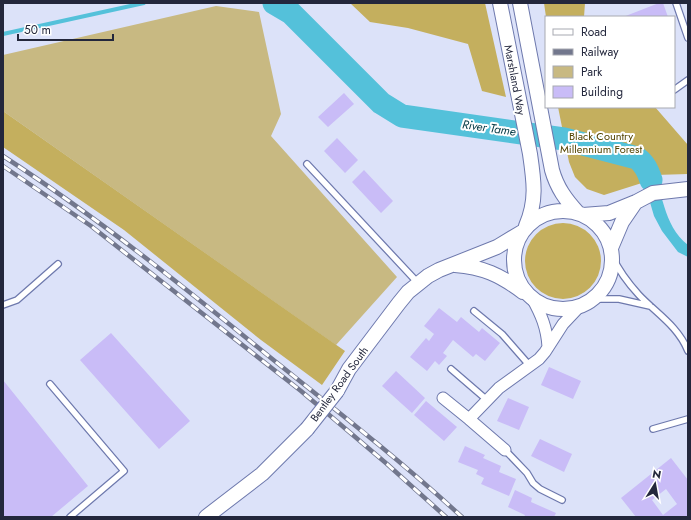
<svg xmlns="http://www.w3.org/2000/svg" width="691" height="520" font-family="Jost,sans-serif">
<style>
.green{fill:#c8b982}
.forest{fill:#c4af5e}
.water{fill:#54c1da}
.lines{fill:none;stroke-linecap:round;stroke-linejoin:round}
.stream{stroke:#54c1da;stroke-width:4}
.river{stroke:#54c1da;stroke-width:23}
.building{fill:#c9bcf7;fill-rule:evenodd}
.service-casing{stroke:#6e79ad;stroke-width:8}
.minor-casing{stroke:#6e79ad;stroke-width:13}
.tertiary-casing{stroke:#6e79ad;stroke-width:16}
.service{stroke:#fff;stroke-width:5.5}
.minor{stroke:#fff;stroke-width:11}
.tertiary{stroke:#fff;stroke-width:14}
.rail-casing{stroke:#72778d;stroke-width:4.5}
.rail{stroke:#fff;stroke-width:3;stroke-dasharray:9;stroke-linecap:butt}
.tertiary-bridge-casing{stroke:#6e79ad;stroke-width:16;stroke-linecap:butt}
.tertiary-bridge{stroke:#fff;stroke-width:14}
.labels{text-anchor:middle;stroke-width:4;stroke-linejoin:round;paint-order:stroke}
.street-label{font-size:11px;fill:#23273c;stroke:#fff}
.park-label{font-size:11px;fill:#524300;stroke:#fff}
.water-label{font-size:12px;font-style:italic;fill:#033843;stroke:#fff}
</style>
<rect width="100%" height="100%" fill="#dce2f9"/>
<path class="green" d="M216,6L259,12L281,114L271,136L397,277L336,345L3,111V55Z"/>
<path class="forest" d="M350,3H485L506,97L482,91L468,44L408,28L370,22Z
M544,3H585L584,17H546Z
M558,107H655L688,145V174L655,175L649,162L640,168L645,182L604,195L587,189L575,177L569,162Z
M3,111L345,351L322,385L261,340L124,230L3,147Z
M525 261a38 38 0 1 1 76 0a38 38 0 1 1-76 0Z"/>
<path class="water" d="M639,152C643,155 647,159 649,164C664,190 662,225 688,245V257L678,252L662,231L654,216L640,168L631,162Z"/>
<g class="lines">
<path class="stream" d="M3,34L144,3"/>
<path class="river" d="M274,3L291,13L381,103L402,116L564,139L637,158C645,164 648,171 651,180"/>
</g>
<path class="building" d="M659,3H663L668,17H623Z
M344,93L354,104L328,127L318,117Z
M337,138L358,160L345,173L324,151Z
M364,170L393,201L381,213L352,182Z
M439,308L457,322L461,317L479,332L482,328L500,343L485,361L476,354L473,357L453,340L443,353L447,356L439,365L435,361L427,371L410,357L426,338L429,341L434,334L424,326Z
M111,333L190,421L159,449L80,360Z
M549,367L581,381L573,399L541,385Z
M396,371L425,398L412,413L382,386Z
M3,380L88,486L51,517H3Z
M508,398L529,407L519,430L497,421Z
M426,401L457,427L444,441L414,415Z
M540,439L572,454L564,472L531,456Z
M465,446L485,455L483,458L501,466L499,472L516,479L509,496L481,484L484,478L476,474L478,470L458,462Z
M671,458L688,480V517H636L621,498ZM666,489L677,504L663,515L652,500Z
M515,490L532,498L531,502L556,513L554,517H524L525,515L508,507Z"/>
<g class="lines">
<defs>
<path id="service" d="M676,3L688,38
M674,90L688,80
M307,164L418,283
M612,256C619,271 628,283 639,295C656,313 678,326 688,351
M593,299H619L650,306
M3,305L17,300L58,264
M474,311L502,334L530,366
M451,369L487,400
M50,384L124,471L70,517
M653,429L688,419
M505,450L527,473L533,483L540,489L562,500"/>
<path id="minor" d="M532,298C541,314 547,328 548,347
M443,398L469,419L505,450
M469,419L499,388L539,359L545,352L563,324L580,306"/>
<path id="tertiary" d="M500,3L530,154C534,181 537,201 526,226
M520,3L552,170C557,188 566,200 578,213
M514 260a49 49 0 1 1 98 0a49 49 0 1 1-98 0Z
M583,215L609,213L636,202L653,193L688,189
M611,248L622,222L635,203
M455,265C483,267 500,275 523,292
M337,391L349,369L399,303L408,292L428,276L439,270L497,247L522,232
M206,517L262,474L307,429"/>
</defs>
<use href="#service" class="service-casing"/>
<use href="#minor" class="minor-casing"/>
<use href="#tertiary" class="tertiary-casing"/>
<use href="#service" class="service"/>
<use href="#minor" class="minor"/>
<use href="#tertiary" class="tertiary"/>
<defs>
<path id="rail" d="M3,156C97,217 184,287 271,358C336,410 401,461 462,517
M3,166L91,226L301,391L387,464L446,517"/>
</defs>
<use href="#rail" class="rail-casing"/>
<use href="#rail" class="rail"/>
<defs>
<path id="tertiary-bridge" d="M307,429L337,391"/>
</defs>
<use href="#tertiary-bridge" class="tertiary-bridge-casing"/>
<use href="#tertiary-bridge" class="tertiary-bridge"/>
</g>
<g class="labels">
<g class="street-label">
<text transform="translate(515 80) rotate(79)" y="4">Marshland Way</text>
<text transform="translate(339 384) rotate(-54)" y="4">Bentley Road South</text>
</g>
<g class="park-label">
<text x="601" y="140">Black Country<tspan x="601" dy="13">Millennium Forest</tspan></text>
</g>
<g class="water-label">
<text transform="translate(489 128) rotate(8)" y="4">River Tame</text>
</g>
</g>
<rect width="691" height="520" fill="none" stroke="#23273c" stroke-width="8"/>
<rect x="545" y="16" width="130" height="92" fill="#ffffff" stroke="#a7a9b1"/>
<rect x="553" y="29" width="20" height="6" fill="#ffffff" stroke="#a7a9b1"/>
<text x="581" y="36" font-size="12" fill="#23273c">Road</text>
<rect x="553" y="49" width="20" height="6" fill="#72778d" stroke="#a7a9b1"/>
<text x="581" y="56" font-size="12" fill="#23273c">Railway</text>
<rect x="553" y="66" width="20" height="12" fill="#c8b982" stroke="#a7a9b1"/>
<text x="581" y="76" font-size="12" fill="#23273c">Park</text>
<rect x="553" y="86" width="20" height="12" fill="#c9bcf7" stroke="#a7a9b1"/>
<text x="581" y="96" font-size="12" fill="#23273c">Building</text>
<g transform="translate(655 484) rotate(11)" stroke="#ffffff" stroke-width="3" paint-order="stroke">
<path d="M0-3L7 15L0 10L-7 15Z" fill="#23273c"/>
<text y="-6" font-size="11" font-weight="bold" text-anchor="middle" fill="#23273c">N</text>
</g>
<path d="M18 34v6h95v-6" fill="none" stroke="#23273c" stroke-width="2"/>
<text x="24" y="34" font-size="12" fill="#23273c" stroke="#ffffff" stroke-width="3" paint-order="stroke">50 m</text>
</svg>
